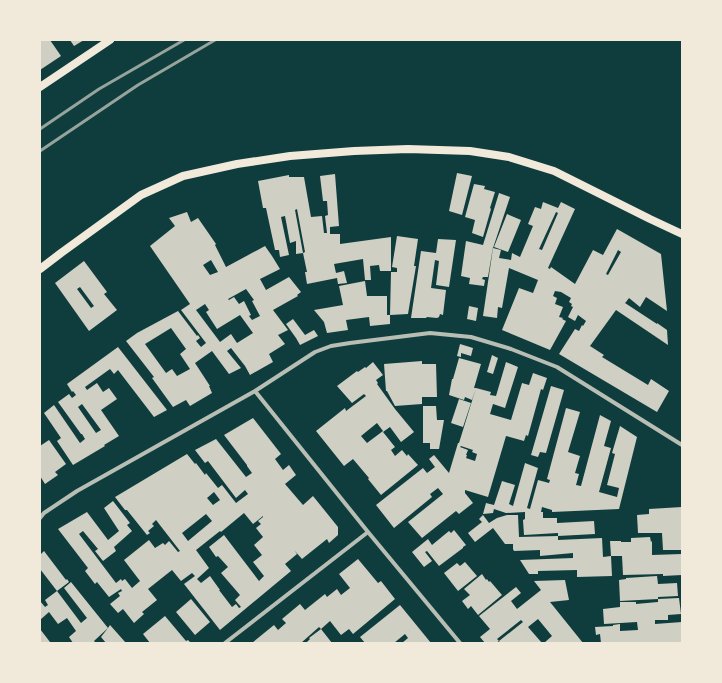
<svg xmlns="http://www.w3.org/2000/svg" width="722" height="683" font-family="'Noto Sans',sans-serif">
<style>
.building{fill:#cfcfc3;fill-rule:evenodd}
.lines{fill:none;stroke-linecap:round;stroke-linejoin:round}
.minor{stroke:#b8beb3;stroke-width:4}
.secondary{stroke:#f1e9da;stroke-width:8}
.rail{stroke:#97a49c;stroke-width:3}
</style>
<rect width="100%" height="100%" fill="#0f3d3e"/>
<path class="building" d="M40,40H50L61,56L40,70Z
M70,40H84L74,46Z
M457,173L472,176L462,215L449,211Z
M335,174L339,226L330,227V234H340V244L391,237V271H380L379,265L370,266L371,280H365L363,259L334,264L336,273L344,271L347,283L338,284L337,278L307,284L305,272H307L303,253L305,252L297,209L295,210L303,253L296,254V241L290,243L285,216L281,217L289,255L280,257L279,250H275L266,208H263L258,181L289,175V177H304L311,217L322,216L324,233H327L325,216L328,215L327,201H323L320,176Z
M474,184L485,186L484,189L495,192L490,208L491,209L483,237L472,233L475,220L465,217Z
M499,193L510,197L493,248V247L488,277H483L482,279L485,280L484,286L469,284L470,278L461,276L466,241L483,245Z
M543,202L558,208L561,202L575,209L548,268L550,269L551,267L575,284L593,250L603,255L617,229L661,254L667,311L646,297L640,307L629,298L626,302L625,303L657,324V323L667,330L668,345L616,310L590,346L604,355L602,357L648,385L651,379L669,391L657,412L559,354L575,329L579,331L582,325L583,326L586,321L578,315L575,321L568,317L573,307L571,306L572,304L569,302L571,298L561,292L555,291L553,296L557,298L555,304L563,307L559,317L563,318L562,319L566,321L550,350L502,330L519,288L533,293L538,280L509,268L502,308L498,307L497,318L483,316L493,248L501,250L499,258L511,260L512,253L520,257L533,226L528,224L535,207L541,209ZM556,212L558,213L542,250L539,249ZM618,250L621,252L608,275L606,274Z
M187,212L191,222L198,218L216,244L215,245L226,267L265,246L272,256L280,269L260,279L266,290L289,277L301,292L297,295L298,296L273,310L288,330L278,335L285,344L269,354L273,362L250,375L245,366L231,348L227,351L241,368L229,374L212,351L195,363L210,386H209L212,393L190,406L186,400L173,407L152,378L154,377L126,341L137,333L178,311L197,336L198,335L200,338L196,341L201,347L206,343L181,310L190,304L150,246L175,226L169,218ZM211,260L218,272L210,275L203,265ZM246,289L254,300L252,301L260,316L252,320L249,316L251,315L244,301L239,304L234,297L229,300L228,299ZM205,304L209,310L206,312L217,329L240,315L253,333L237,343L231,334L220,342L196,310ZM171,328L186,349L180,354L190,369L177,376L172,369L166,373L145,344Z
M507,214L521,220L508,252L494,247Z
M397,236L418,239L414,266H416L408,314L390,315V324L370,326L369,317L346,320L348,330L327,333L324,322L314,310L343,305L339,286L365,281L367,296H387V315H390L391,272H397V268L392,267Z
M438,239L456,240L449,287L436,285L439,261L435,260L431,288L446,290L443,315L440,314L439,317L437,318L427,317L426,318H411L421,251L436,253Z
M84,261L107,292L104,294L117,310L89,331L55,283ZM80,287L94,306L91,308L77,289Z
M469,306L478,308L476,321L467,319Z
M293,319L305,335L314,330L318,336L300,345L296,338L286,324Z
M460,344L473,348L471,356L461,353V357L457,356Z
M118,347L167,410L154,417L118,370L114,374L110,369L85,387L87,390L97,383L103,392L109,388L117,399L101,410L119,436L104,445L105,446L73,465L57,441L61,438L44,413L54,405L80,443L85,439L82,434H81L58,402L69,394L72,398L76,395L73,391L72,392L67,384ZM82,404L101,430L96,433L78,407Z
M492,355L498,358L493,374L487,372Z
M459,358L481,364L474,388H476L472,400L465,397L464,400L449,395L452,379H453Z
M422,361V364H436L437,397H422V404L395,406L387,391H386L384,364Z
M373,362L383,375L376,380L378,383L377,384L395,409L414,432L401,442L390,427L383,432L395,447L391,450L395,456L402,450L407,456L408,454L418,465L381,495L368,479L369,478L353,459L344,466L316,431L345,408L346,411L366,396L364,394L352,403L337,386L357,371L358,372L365,367L366,368ZM377,423L383,431L367,443L361,436Z
M506,362L518,367L505,408L493,404L490,414L511,420L522,383L529,385L533,373L547,378L543,390L541,389L528,436L526,435L524,441L506,436L488,497L465,490V493L473,503L459,514L456,511L422,538L408,522L443,494L438,488L430,494L432,497L394,528L376,505L423,468L427,473L435,467L429,459L434,455L449,473L458,443H459L476,388L491,392L490,395L496,396ZM461,446L473,450L472,452L477,454L475,461L466,458L467,455H466L468,450L460,447Z
M551,386L564,390L546,453L540,452L538,457L531,455Z
M459,399L471,403L463,427L451,423Z
M423,406H436L437,420H444L439,449H430V443H423Z
M566,408L580,412L568,452L580,456L575,473L579,474L576,485L581,486L600,415L611,421L604,446L611,448L599,492L617,497L619,488L607,485L615,454L612,453L620,426L637,437L619,509L552,512V510L542,507L541,512H543V518H557V523L594,521L595,534L558,536V533L524,535L523,520L525,519V512L506,513L494,509L493,513L483,514L486,503L494,505L502,481L515,485L509,504L513,506L525,463L538,468L527,508L530,509L538,480L549,483L550,480L547,479Z
M253,418L281,454L275,459L283,470L289,465L296,475L285,484L303,505L313,496L338,527V535L329,543L327,539L302,559L294,550L297,554L285,564L291,571L220,630L184,584L195,576L192,573L181,581L172,570L148,589L157,600L142,612L144,614L134,623L123,609L118,613L110,604L120,596L118,593L122,591L121,589L109,597L97,582L95,584L85,571L88,568L58,529L87,512L108,540L119,531L104,508L113,501L130,523L127,525L132,531L114,547L116,551L103,561L95,551L98,549L83,531L79,534L116,583L121,579L122,581L125,579L132,588L140,581L124,560L149,540L155,548L163,543L165,545L169,541L178,552L180,551L156,520L152,524L154,526L148,531L150,533L147,535L127,510H125L115,497L187,454L195,464L196,463L205,475L206,473L218,488L222,485L236,503L248,494L245,490L236,498L208,461L205,463L195,450L216,439L246,477L252,473L247,466V465L224,435ZM214,492L220,500L213,505L207,498ZM244,513L253,524L263,516V517L258,521L261,524L256,528L263,537L254,545L262,555L253,562L264,576L259,581L224,535L209,547L216,557L218,556L228,567L221,573L240,595L235,600L241,607L239,608L236,604L232,607L219,590H220L210,576L201,583L197,579L209,568L196,550L220,531L221,532ZM206,514L212,521L188,541L182,533Z
M49,440L66,464L55,472L58,475L45,484L40,476V446Z
M682,507V550H663L662,533H638L637,515L649,514V509Z
M483,515L489,523L497,518L507,515H518L519,537L558,536V540L602,538L603,557L611,556L610,541H621V542H631V538L650,537L651,542L652,541V555L682,554V575L663,576V574L623,575L622,556H611L612,576L577,577V570L538,571V574H529L520,560L573,558V553L540,556V550L514,551L513,549V544H505L493,528L475,542L468,533L482,522L479,519Z
M454,530L466,545L463,547V548L439,566L427,551L425,552L432,561L424,567L412,552L428,539L432,545L449,531L451,533Z
M44,551L66,580L67,579L69,582L57,591L40,569V555Z
M358,559L378,583L381,581L395,599L353,634L349,629L341,635L330,621L321,629L319,627L301,643H252L274,625L278,630L286,623L282,619L300,604L305,610L325,594L327,597L337,589L341,595L350,588L339,574Z
M465,562L477,576L458,591L444,573L457,563L460,566Z
M482,574L486,580L487,579L489,582L490,581L502,595L478,615L471,606L468,609L462,601L470,595L464,589Z
M657,576L658,584L677,583L678,596L658,597V599L620,601L619,580L626,579V578Z
M565,580L569,600L550,602L583,643H544L552,636L538,619L528,627L542,643H500L499,641L523,622L521,620L497,639L499,641L496,643H485L480,637L490,629L479,616L516,587L521,593L511,601L517,609L541,590L534,581Z
M71,582L108,628L110,625L126,643H106L101,637L108,628L94,641L96,643H73L69,637L76,631L67,618L58,624L49,612L40,620V601L45,607L48,605L45,600L57,591L81,623L87,618L64,588Z
M679,598L681,614L668,615V620H655V624L682,622V643H601L600,634L596,635L595,627L613,626V625L620,624V631L638,630L637,622L604,624L603,609L620,607V602H636V604L658,602V599Z
M191,599L210,622L195,635L176,612Z
M400,605L431,643H402L408,638L405,634L394,643H365L360,637Z
M165,616L186,641L188,640L191,643H150L143,634Z
M40,629L50,642L49,643H40Z
M321,629L332,643H306L310,639L309,638Z"/>
<g class="lines">
<path class="minor" d="M255,391L368,532L460,643
M40,518L44,513L77,491L255,391L315,352L331,346L350,343L430,333L471,337L511,349L557,367L682,445
M225,643L368,532"/>
<path class="secondary" d="M40,87L110,40
M40,269L61,253L141,195L183,176L237,164L290,156L354,151L408,149L470,151L509,157L554,171L650,219L682,234"/>
<path class="rail" d="M40,129L99,89L184,40
M40,151L138,85L215,40"/>
</g>
<rect width="722" height="683" fill="none" stroke="#f1e9da" stroke-width="82"/>
</svg>
